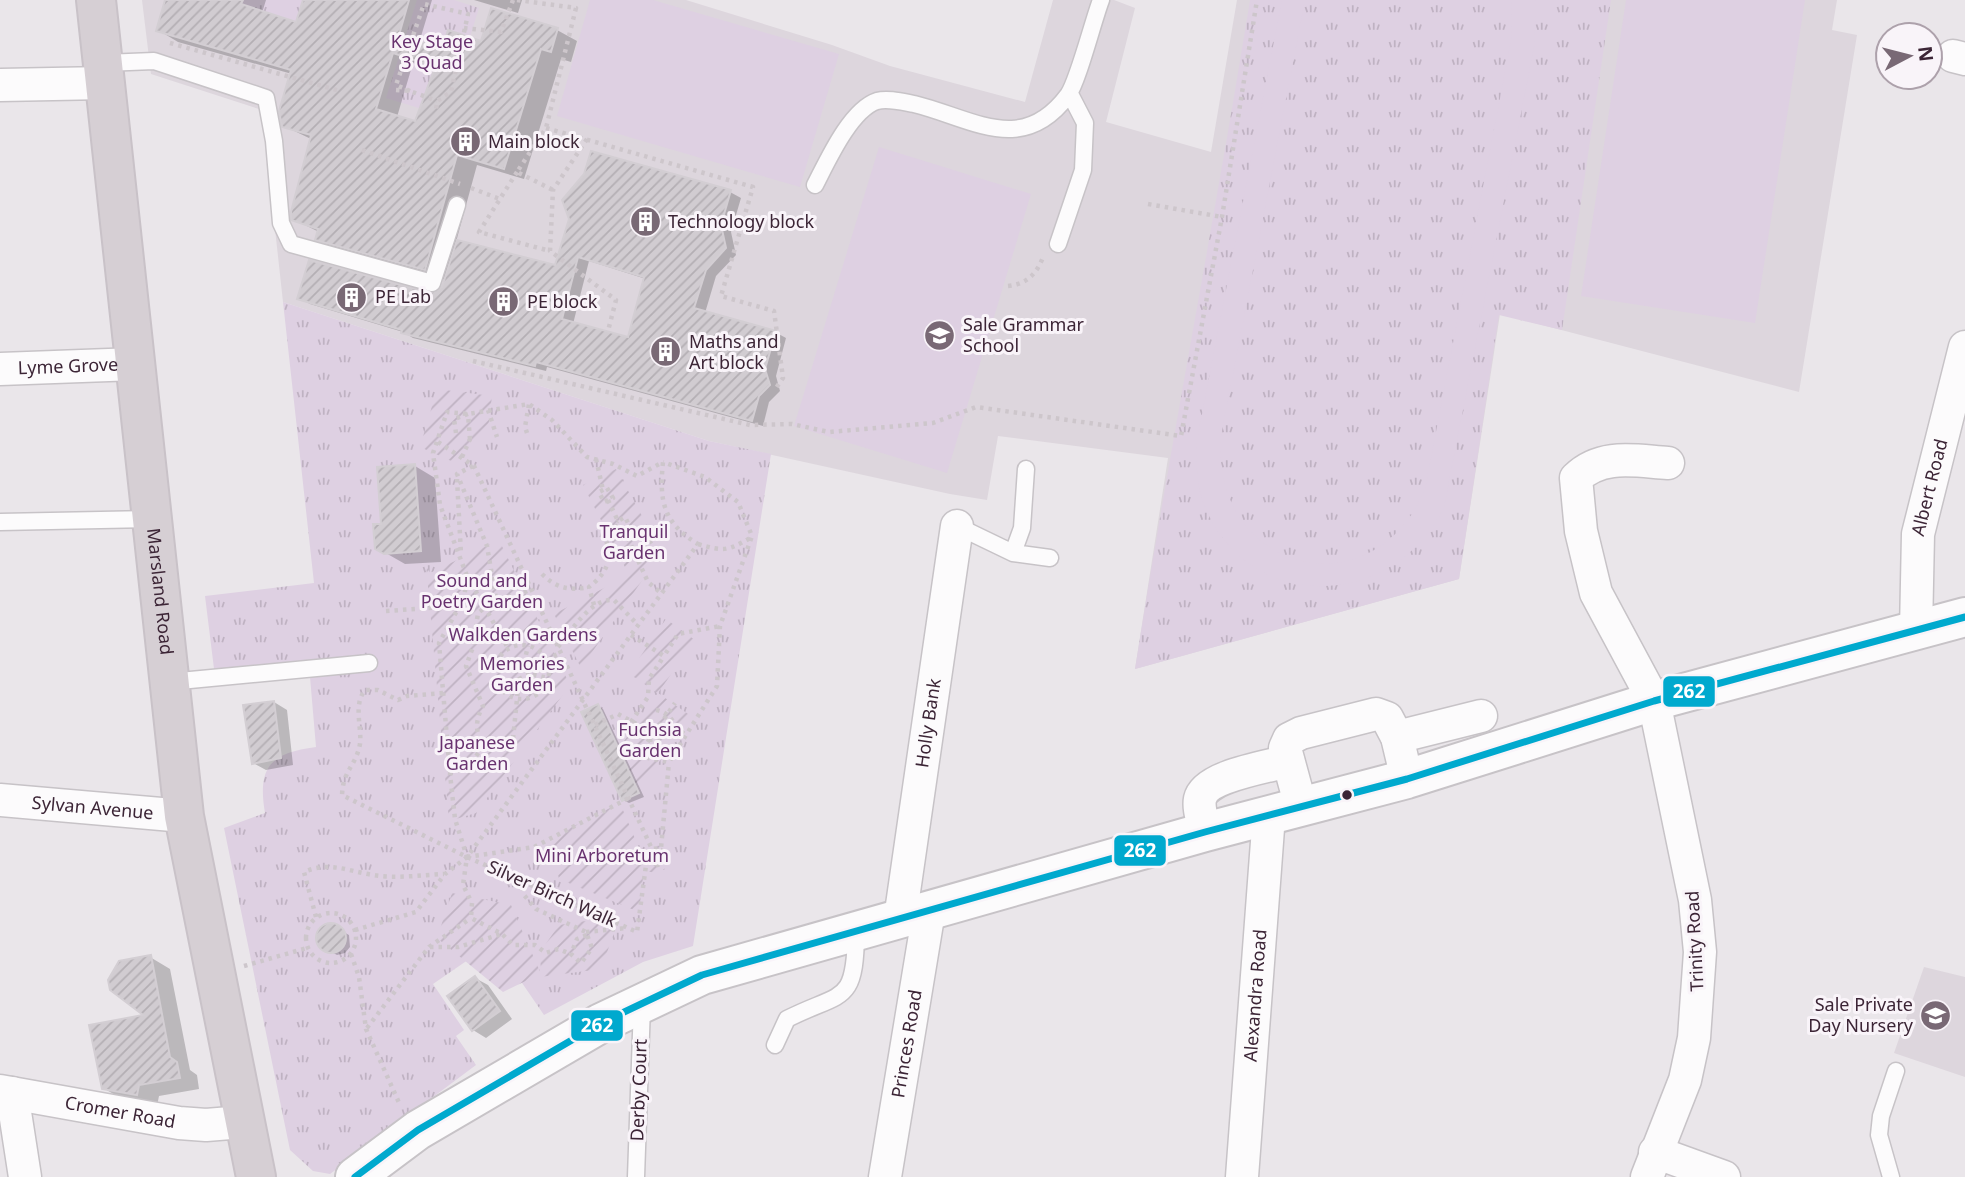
<svg xmlns="http://www.w3.org/2000/svg" width="1965" height="1177" font-family="'Noto Sans',sans-serif">
<style>
.built{fill:#ddd6dd}
.grass{fill:url(#grass-tufts)}
.garden{fill:url(#garden-furrows)}
.pitch{fill:#ded0e2}
.shadow{fill:#0003;fill-rule:evenodd}
.building{fill:url(#building-hatch);stroke:#d3ced3;stroke-width:2;fill-rule:evenodd}
.lines{fill:none;stroke-linecap:round;stroke-linejoin:round}
.service-casing{stroke:#c7c3c7;stroke-width:19}
.minor-casing{stroke:#c7c3c7;stroke-width:35}
.tertiary-casing{stroke:#c7c3c7;stroke-width:42}
.primary-casing{stroke:#c9c2c8;stroke-width:42}
.path{stroke:#cdc6cb;stroke-width:4.5;stroke-dasharray:3.5 5;stroke-linecap:butt}
.service{stroke:#fcfbfc;stroke-width:16}
.minor{stroke:#fcfbfc;stroke-width:32}
.tertiary{stroke:#fcfbfc;stroke-width:38}
.primary{stroke:#d6cfd4;stroke-width:38}
.bus-1-casing{stroke:#f9f4f9;stroke-width:12}
.bus-1{stroke:#00a9ce;stroke-width:7}
.bus-dot{fill:#3c2536;stroke:#f9f4f9;stroke-width:2.5}
.labels{text-anchor:middle;stroke-width:6;stroke-linejoin:round;paint-order:stroke}
.park-label{font-size:18px;fill:#68326f;stroke:#f9f4f9}
.poi-label{font-size:18px;fill:#3c2536;stroke:#f9f4f9;text-anchor:start}
.street-label{font-size:18px;fill:#3c2536;stroke:#f9f4f9}
.line-badge{stroke:#f9f4f9;stroke-width:2.5}
.badge-label{font-size:19px;text-anchor:middle;font-weight:bold;fill:#fff}
</style>
<defs>
<pattern id="grass-tufts" width="24" height="20" patternUnits="userSpaceOnUse" patternTransform="scale(1.75)"><rect width="24" height="20" fill="#ded0e2"/><path d="M3 7l-1-3M5 7V3M7 7l1-3M15 17l-1-3M17 17v-4M19 17l1-3" fill="none" stroke="#bfb2c2"/></pattern>
<pattern id="garden-furrows" width="10" height="10" patternUnits="userSpaceOnUse" patternTransform="scale(1.75)"><rect width="10" height="10" fill="#ded0e2"/><path d="M-1 1l2-2M0 10L10 0M9 11l2-2" fill="none" stroke="#bfb2c2"/></pattern>
<pattern id="building-hatch" width="6" height="6" patternUnits="userSpaceOnUse" patternTransform="scale(1.75)"><rect width="6" height="6" fill="#d1ccd1"/><path d="M-1 1l2-2M0 6l6-6M5 7l2-2" fill="none" stroke="#b4afb4"/></pattern>
</defs>
<rect width="100%" height="100%" fill="#eae6ea"/>
<path class="built" d="M142,0H686L832,45L890,66L1025,102L1053,0H1114L1135,8L1106,122L1211,152L1237,0H1837L1832,30L1857,35L1799,392L1500,314L1459,579L1135,669L1168,458L998,436L987,500L950,494L709,441L283,302L262,110L151,74Z
M1924,967L1965,977V1077L1894,1053Z"/>
<path class="grass" d="M243,0H303L296,22L241,4Z
M417,0H454L479,8L445,116L386,98Z
M1250,0H1611L1562,330L1499,315L1459,579L1135,669C1170,446 1214,224 1250,0Z
M283,302L709,441L771,454L693,946L643,962L544,1015L494,942L433,984L464,1030L456,1036L476,1065L330,1174L313,1171L290,1150L224,828L265,813C257,766 271,753 316,747L310,677L216,685L205,596L314,583Z"/>
<path class="garden" d="M437,389L492,396L487,437L458,464L420,447Z
M616,469L662,552L581,668L554,614L629,575L583,485Z
M499,540L570,685L476,813L449,821L426,564L430,573Z
M666,619L695,640L658,693L691,716L641,788L635,783L619,748L658,694L629,673Z
M620,803L641,853C648,845 655,842 665,849C676,866 659,879 644,869L639,912L559,879L550,838Z
M452,893L511,905L541,974L540,952L559,925L606,918L614,933L601,969L532,978L503,992L437,938Z"/>
<path class="pitch" d="M590,0H653L839,54L800,187L557,116Z
M1282,0H1305L1221,436C1210,572 1373,614 1425,489L1511,41L1512,0H1536L1534,47L1444,507C1394,611 1246,615 1204,504C1196,484 1196,462 1197,440Z
M1626,0H1805L1755,323L1581,296Z
M879,147L1031,194L947,473L794,426Z"/>
<path class="shadow" d="M167,0H266L262,13L297,24L305,0H432L419,43L443,51L557,30L577,41L571,62L561,59L524,179L477,165L456,242L556,267L571,219L730,192L741,198L731,232L736,255L716,276L705,313L775,332L786,338L776,376L780,391L769,402L763,426L547,367L546,371L413,338L403,332L310,304L299,298L430,295L443,288L446,280L337,250L317,239L319,232L293,219L311,139L284,126L292,74L178,42L158,30ZM413,63L436,71L416,123L397,117ZM589,261L646,279L629,339L573,324Z
M474,0H522L518,13Z
M415,466L435,478L441,562L405,564L377,548Z
M274,702L287,710L293,765L266,770L253,763Z
M597,706L603,709L644,797L629,803L623,800Z
M331,925L349,935L350,947L345,953L337,955L322,947L319,934L324,927Z
M150,957L170,969L190,1070L197,1075L199,1089L159,1096L157,1106L124,1100L103,1088L147,1016Z
M475,978L488,985L512,1019L486,1038L473,1030Z"/>
<path class="building" d="M165,0H243L241,4L296,22L303,0H409L399,35L442,49L448,30L481,41L491,8L558,28L551,52L541,49L504,169L457,155L425,270L315,240L318,229L291,220V212L311,135L282,127L279,111L291,70L156,31ZM393,53L435,67L415,121L376,109Z
M591,151L731,190L721,225L726,248L706,270L694,308L776,331L765,369L770,385L759,396L752,421L536,362L535,366L401,333L402,330L297,299L309,260L430,293L442,287L457,240L555,265L569,219L562,200L584,174ZM578,257L644,277L628,337L562,319Z
M415,464L421,551L384,554L375,549L373,524H381L377,467Z
M274,701L281,758L252,764L243,705Z
M598,704L639,793L622,801L581,712Z
M316 938a15 15 0 1 1 30 0a15 15 0 1 1-30 0Z
M151,955L170,1057L177,1062L180,1078L139,1085L137,1095L102,1089L89,1025L143,1015L110,990L108,980L119,961Z
M475,976L500,1011L472,1031L447,996Z"/>
<g class="lines">
<defs>
<path id="service" d="M104,63L154,61L266,98L274,141L281,223L291,244L432,283L457,205
M815,185C827,162 850,110 877,101C888,98 903,102 914,104C972,118 1022,157 1068,95C1078,81 1093,21 1101,0
M1058,244L1083,170L1085,123L1070,94
M0,522L151,519
M957,526L1013,553L1050,558
M1013,553L1022,528L1026,469
M169,682L369,663
M775,1045L787,1019C842,991 855,1006 856,933
M636,1177L642,1005
M1891,1177L1879,1135L1881,1116L1896,1071"/>
<g id="minor">
<path d="M1953,56L1965,59"/>
<path d="M0,85L106,83"/>
<path id="s1" d="M0,369L136,364"/>
<path id="s2" d="M1916,631L1918,534L1965,347"/>
<path d="M1397,737L1481,716"/>
<path id="s3" d="M0,800L184,816"/>
<path d="M1301,807L1285,748L1289,739L1301,733L1376,714L1387,718L1397,737L1407,779"/>
<path d="M1205,832C1203,821 1198,809 1200,799C1205,776 1267,767 1288,761"/>
<path id="s4" d="M900,919L957,526"/>
<path id="s5" d="M0,1091L179,1123L206,1125L243,1122"/>
<path d="M12,1093L25,1177"/>
<path d="M1655,1152L1724,1177"/>
<path id="s6" d="M885,1177L929,911"/>
<path id="s7" d="M1242,1177L1269,815"/>
<path d="M1647,1177L1685,1080L1694,1038L1700,952L1695,900L1654,701L1596,593L1581,531L1576,478C1602,453 1635,461 1668,463"/>
</g>
<path id="tertiary" d="M355,1177L418,1130L601,1023L702,975L1205,832L1407,779L1654,701L1965,617"/>
<g id="primary">
<path id="s8" d="M96,0L184,816L256,1177"/>
</g>
</defs>
<use href="#service" class="service-casing"/>
<use href="#minor" class="minor-casing"/>
<use href="#tertiary" class="tertiary-casing"/>
<use href="#primary" class="primary-casing"/>
<path class="path" d="M517,0L576,8L546,128L517,172L553,190
M464,28L501,32L513,0
M170,43L340,91
M396,90L410,91L437,101
M410,91L396,85L424,4L468,14L451,92L437,101L436,110
M546,128L753,187L721,296L774,311L783,378L776,388
M587,139L553,190L550,251L616,300L608,331
M362,150L460,184
M517,172L479,232L550,251
M471,188L500,199
M1148,204L1222,217
M1008,286C1028,284 1037,273 1044,255
M473,361L750,425L792,424L829,432L933,423L976,407L1181,436L1222,217L1257,0
M488,410L497,437
M456,433L454,419L468,414L470,440
M527,433L525,427L529,404
M438,442L474,466L652,849
M462,457L470,439
M596,459L603,490
M473,466L457,474L487,546L496,599L519,595L531,589
M457,479L461,554
M607,488L613,498L604,502L599,492Z
M608,500L618,521L625,517L630,527L619,532L614,523L618,521
M624,530L648,582L661,593
M698,544C725,552 727,551 752,537
M610,558L638,551L654,539
M542,574C556,588 569,591 589,587
M467,576L508,648
M496,599L478,613L473,647L466,666L483,706C475,721 475,731 483,746L492,743L512,749L519,679L530,674
M594,605L589,587C606,574 614,559 605,538
M386,611L459,606
M631,635L664,656L678,634L720,626
M495 672a27 27 0 1 1 54 0a27 27 0 1 1-54 0Z
M558,647C572,631 590,598 614,600L638,625
M546,660L560,653
M524,663L529,666L530,674L548,678
M524,663L528,646
M496,666L514,670L518,664L524,663
M443,693L407,696L398,700L378,690H365C353,705 362,727 360,744C356,766 343,770 342,795L467,857L637,932L647,858L652,849L661,848L669,762
M656,710C673,713 673,727 686,735
M631,722L648,697L649,679L664,656
M595,725L618,714L648,730
M649,740L658,739L657,729
M628,742L638,756L669,762L717,686L720,626L752,536L738,502L705,477L663,462
M483,746L470,765L450,774L455,819L467,857L463,885L472,903L471,918L502,934L513,945H535L546,953L558,949L571,954
M638,756L649,740L648,730L657,729L675,703
M652,850L654,854L655,852L660,855V858L655,861L651,858V861L655,864L661,860V854L656,849L661,850L662,864L653,866L649,858L653,855L656,860V855
M467,857L534,847L629,798
M523,879L524,895L536,909L586,932L592,948L581,963L571,954L577,939L587,935
M306 938a25 25 0 1 1 50 0a25 25 0 1 1-50 0Z
M316,917L304,872C329,861 348,871 373,875C395,879 422,875 444,874
M355,930L416,912L445,874L467,857L698,544C663,523 659,501 663,462L637,476L613,464L587,457L552,420L529,404L468,414L447,412L433,453L440,505L467,576L464,598L439,643L450,774
M586,932L627,928
M430,947H458L502,934
M351,954L359,977L366,1029L400,1105
M244,966L307,948
M367,1028L429,947L471,918"/>
<use href="#service" class="service"/>
<use href="#minor" class="minor"/>
<use href="#tertiary" class="tertiary"/>
<use href="#primary" class="primary"/>
<defs>
<path id="bus-1" d="M355,1177L418,1130L601,1023L702,975L1205,832L1407,779L1654,701L1965,617"/>
</defs>
<use href="#bus-1" class="bus-1-casing"/>
<use href="#bus-1" class="bus-1"/>
</g>
<defs>
<symbol id="building-disc" viewBox="-11 -11 22 22"><circle r="9.5" fill="#796975" stroke="#f9f4f9"/><path d="M-4-6H4V6H1V3H-1V6H-4ZM-2.5-4.3h1.7v1.8h-1.7ZM.8-4.3h1.7v1.8H.8ZM-2.5-1h1.7V.8h-1.7ZM.8-1h1.7V.8H.8Z" fill="#fff"/></symbol>
<symbol id="school-disc" viewBox="-11 -11 22 22"><circle r="9.5" fill="#796975" stroke="#f9f4f9"/><path d="M0-5L7-2L0 1L-7-2ZM-4 1L0 2.5L4 1V4Q0 6-4 4Z" fill="#fff"/></symbol>
</defs>
<g fill-rule="evenodd">
<use href="#building-disc" x="448" y="124" width="35" height="35"/>
<use href="#building-disc" x="628" y="204" width="35" height="35"/>
<use href="#building-disc" x="334" y="280" width="35" height="35"/>
<use href="#building-disc" x="486" y="284" width="35" height="35"/>
<use href="#school-disc" x="922" y="318" width="35" height="35"/>
<use href="#building-disc" x="648" y="334" width="35" height="35"/>
<use href="#school-disc" x="1918" y="998" width="35" height="35"/>
</g>
<circle class="bus-dot" cx="1347" cy="795" r="6"/>
<g class="labels">
<g class="park-label">
<text x="432" y="48">Key Stage<tspan x="432" dy="21">3 Quad</tspan></text>
<text x="634" y="538">Tranquil<tspan x="634" dy="21">Garden</tspan></text>
<text x="482" y="587">Sound and<tspan x="482" dy="21">Poetry Garden</tspan></text>
<text x="523" y="641">Walkden Gardens</text>
<text x="522" y="670">Memories<tspan x="522" dy="21">Garden</tspan></text>
<text x="650" y="736">Fuchsia<tspan x="650" dy="21">Garden</tspan></text>
<text x="477" y="749">Japanese<tspan x="477" dy="21">Garden</tspan></text>
<text x="602" y="862">Mini Arboretum</text>
</g>
<g class="poi-label">
<text x="488" y="148">Main block</text>
<text x="668" y="228">Technology block</text>
<text x="375" y="303">PE Lab</text>
<text x="527" y="308">PE block</text>
<text x="963" y="331">Sale Grammar<tspan x="963" dy="21">School</tspan></text>
<text x="689" y="348">Maths and<tspan x="689" dy="21">Art block</tspan></text>
<text x="1913" y="1011" text-anchor="end">Sale Private<tspan x="1913" dy="21">Day Nursery</tspan></text>
</g>
<g class="street-label">
<text dy="6" stroke="none"><textPath href="#s1" startOffset="68">Lyme Grove</textPath></text>
<text dy="6" stroke="none"><textPath href="#s2" startOffset="145">Albert Road</textPath></text>
<text dy="6" stroke="none"><textPath href="#s8" startOffset="595">Marsland Road</textPath></text>
<text dy="6" stroke="none"><textPath href="#s4" startOffset="198">Holly Bank</textPath></text>
<text dy="6" stroke="none"><textPath href="#s3" startOffset="93">Sylvan Avenue</textPath></text>
<text transform="translate(552 894) rotate(24)" y="6">Silver Birch Walk</text>
<text transform="translate(1695 941) rotate(-93)" y="6">Trinity Road</text>
<text dy="6" stroke="none"><textPath href="#s7" startOffset="182">Alexandra Road</textPath></text>
<text dy="6" stroke="none"><textPath href="#s6" startOffset="135">Princes Road</textPath></text>
<text transform="translate(639 1090) rotate(-88)" y="6">Derby Court</text>
<text dy="6" stroke="none"><textPath href="#s5" startOffset="122">Cromer Road</textPath></text>
</g>
</g>
<g class="line-badge">
<rect x="1662" y="675" width="54" height="33" rx="7" fill="#00a9ce"/>
<rect x="1113" y="834" width="54" height="33" rx="7" fill="#00a9ce"/>
<rect x="570" y="1009" width="54" height="33" rx="7" fill="#00a9ce"/>
</g>
<g class="badge-label">
<text x="1689" y="698">262</text>
<text x="1140" y="857">262</text>
<text x="597" y="1032">262</text>
</g>
<g transform="translate(1909 56) rotate(83)"><circle r="33" fill="#f9f4f9" stroke="#ada1ab" stroke-width="2"/>
<path d="M0-5L12 26L0 18L-12 26Z" fill="#796975"/>
<text y="-10" font-size="19" font-weight="bold" text-anchor="middle" fill="#3c2536">N</text>
</g>
</svg>
